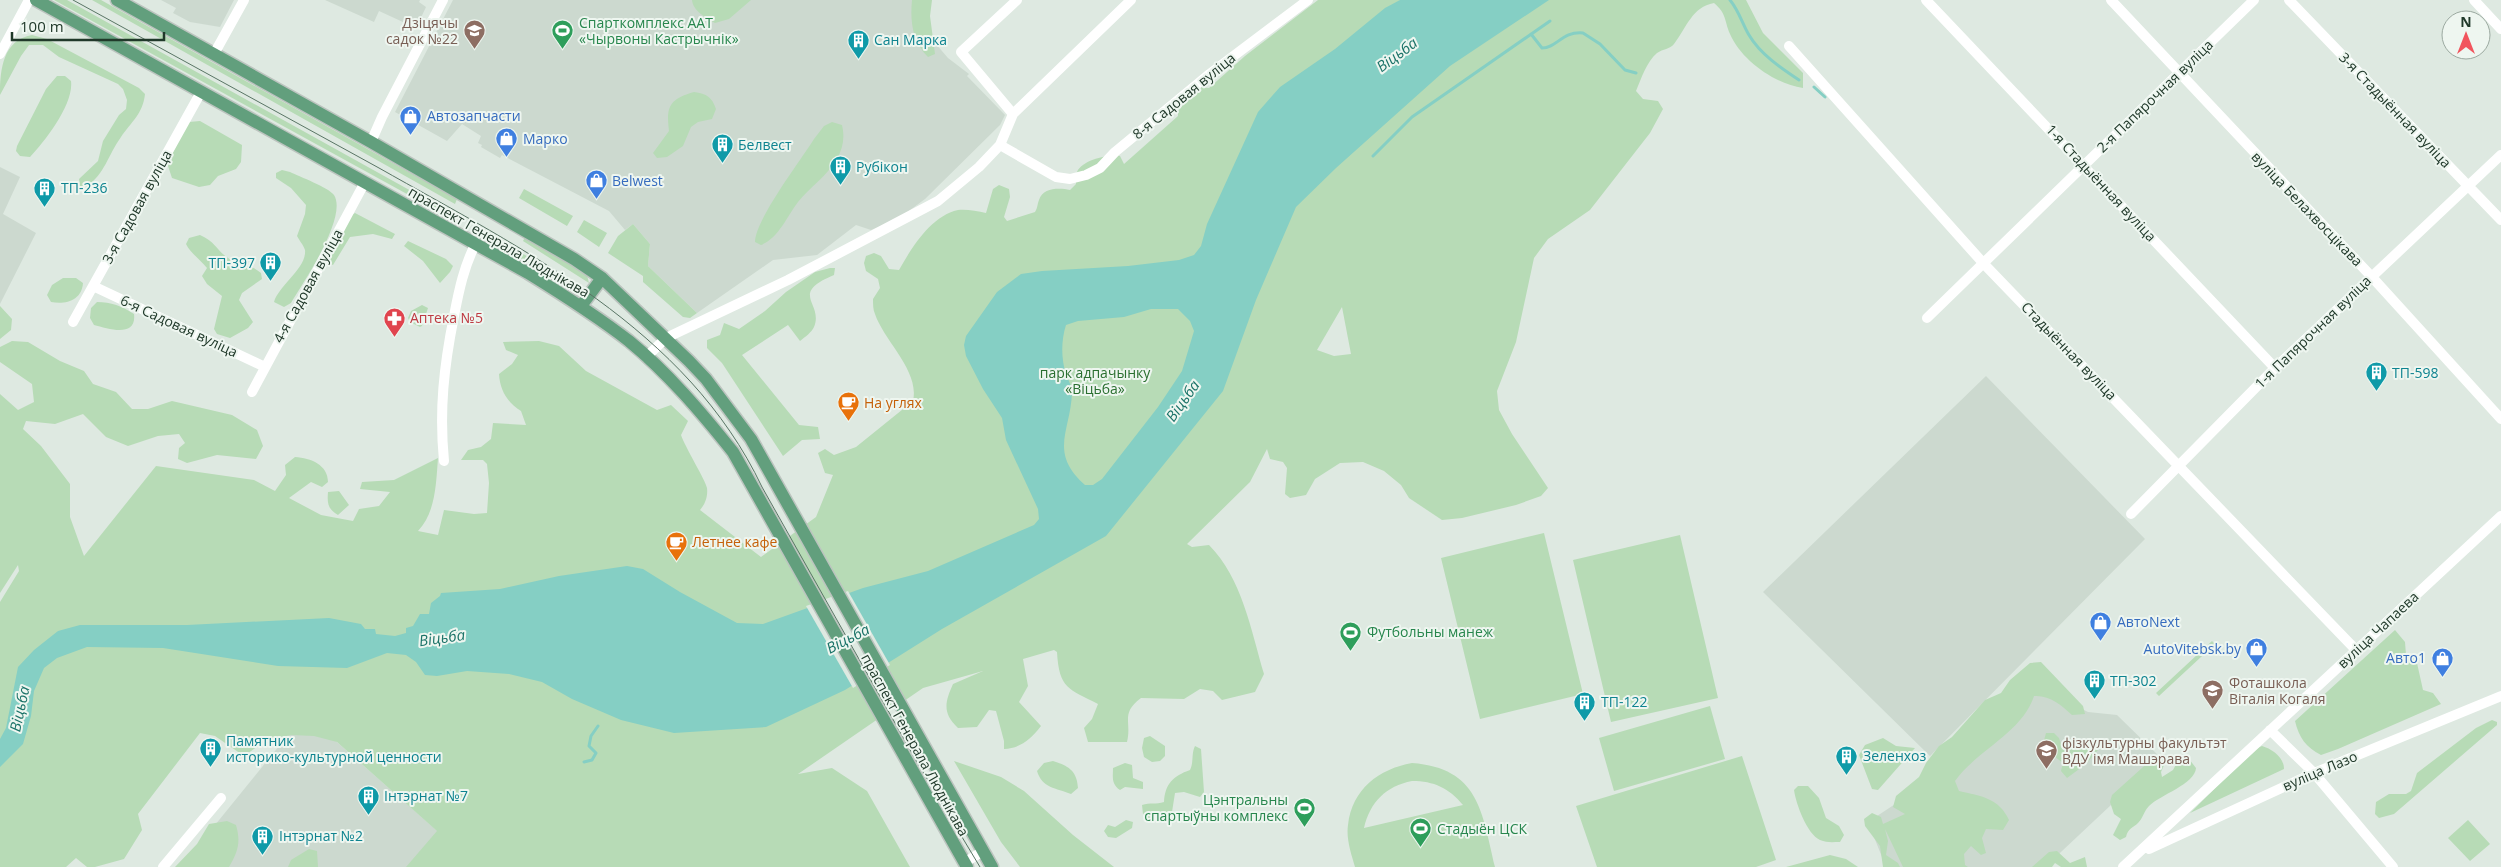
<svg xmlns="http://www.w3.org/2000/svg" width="2501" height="867" font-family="'Open Sans',sans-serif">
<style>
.built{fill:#ccd9cf}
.green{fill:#b7dbb6;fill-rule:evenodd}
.water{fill:#85cfc4;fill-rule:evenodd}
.pier{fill:#dee9e1}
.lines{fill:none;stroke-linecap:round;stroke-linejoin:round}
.stream{stroke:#85cfc4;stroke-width:3}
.major-casing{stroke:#bcc4bf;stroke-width:15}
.minor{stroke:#fff;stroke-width:10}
.major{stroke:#629f7d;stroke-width:12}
.tram{stroke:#597565;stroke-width:1}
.labels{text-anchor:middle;stroke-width:4;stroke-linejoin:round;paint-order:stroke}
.education-label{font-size:14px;fill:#785e54;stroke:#eef6f0;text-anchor:start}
.leisure-label{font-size:14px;fill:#27864d;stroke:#eef6f0;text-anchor:start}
.culture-label{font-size:14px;fill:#0d838f;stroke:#eef6f0;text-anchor:start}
.street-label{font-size:14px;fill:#20392a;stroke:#eef6f0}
.shop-label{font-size:14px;fill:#366cbe;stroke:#eef6f0;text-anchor:start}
.health-label{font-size:14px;fill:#be3a42;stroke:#eef6f0;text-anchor:start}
.park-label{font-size:14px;fill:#2a6f30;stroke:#eef6f0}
.food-label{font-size:14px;fill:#c56008;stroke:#eef6f0;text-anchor:start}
.water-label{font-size:15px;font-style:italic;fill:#1b7368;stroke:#eef6f0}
</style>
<rect width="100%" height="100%" fill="#dee9e1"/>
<path class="built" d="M161,0H234L220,27L190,22L173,13L176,8Z
M325,0H420L419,2L426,7L416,28L379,11L374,22Z
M453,0H915L917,22L948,58L969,74L967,76L1005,115L1000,125L925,199L898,219L871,230L856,225L817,255L773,260L697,313L648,266L650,244L633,224L625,230L609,211L502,155L500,158L481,147L482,145L478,143L481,136L462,124L447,141L395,112Z
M0,167L20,177L3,214L36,233L0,304Z
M1986,376L2145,539L1930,756L1933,759L1763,592Z
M2030,692L2068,702L2088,712L2117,715L2161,758L2045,867H1886L1868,822L1930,781Z
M305,714L338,743L478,867H181Z"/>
<path class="green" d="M54,0H67L449,212L447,216Z
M92,0H101L457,199L455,204Z
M692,0H751L729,19L715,23C706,18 693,11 692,0Z
M912,0H932L930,16L935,54L928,57C912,41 910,21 912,0Z
M1318,0H1746L1763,33L1803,73V88C1775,84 1741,60 1730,34C1724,20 1727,14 1714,3C1692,7 1687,27 1674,44C1670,49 1663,49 1657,53C1647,61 1641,79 1636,91L1643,99L1658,101L1663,109L1650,133L1590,210L1548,239L1534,258L1516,342L1497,391L1499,410L1512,434L1548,488L1541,496L1516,505L1462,518L1442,520L1409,498L1401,485L1384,471L1363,462L1340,463L1315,479L1306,495L1290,498L1285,494L1287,468L1283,462L1270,459L1267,449L1250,482L1187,544L1192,547L1209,545C1242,578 1251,630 1264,674L1255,692L1222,700L1213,691L1200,689L1184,699L1141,698C1120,714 1132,721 1127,742H1088L1084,728L1092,719L1098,704C1069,689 1059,689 1057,652L1054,650L1023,659L1028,686L1019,702L1041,726C1031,739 1021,748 1004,749V741L996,711L989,710L977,727L958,728C942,713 945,702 953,684L983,671L923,688L798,774L832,768L867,791L910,867H406L437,831L337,742L314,736L291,735L265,741L244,756L215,736L200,733L138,814L142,830L124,859L95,867H87L76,858L66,867H0V602L19,571L18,565L0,593V394L18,410L34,402L32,384L0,362V347L12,341L28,342L60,361L84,371L93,384L116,392L132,409H148L172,401L232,415L257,430L263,446L256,459L217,455L187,463L178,459L179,448L185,443L179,434L158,436L128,446L106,437L83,414L55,424L26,421L23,429L41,446L70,484V517L84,556L156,466L254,480L275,491L286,475L285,465L295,457C311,458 328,465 328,482L322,487L311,482L289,498L321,515L353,521L359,509L379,506L390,492L360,489L362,482L394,480L438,458C436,483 436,512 418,531L438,535L444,510L474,514L487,513L489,483L487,464L483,460H461L468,450L481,447L491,439L493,423L526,425L521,411C508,403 500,391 499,374L512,364L518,355L506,350L503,342L539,341L559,346L586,371L657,410L671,405L688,421L681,435C685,447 706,481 707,488C708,497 705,504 700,510L761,557L816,517L833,475L825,473L818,453L825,449L834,455L856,447L913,401C920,371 884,341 875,314C873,310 873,304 873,299L880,288L878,279L866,271L864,263L866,256L874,253L881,256L889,269L899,270C912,247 931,216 958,210C966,209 977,211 986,213L993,189L999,185L1009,189L1010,197L1004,217L1007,221L1035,212C1038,207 1037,205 1039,200C1043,187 1060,188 1070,190L1076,184C1076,180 1075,175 1077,172C1082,160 1109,154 1120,156L1124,164L1178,116V111L1198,87L1209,88L1245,56ZM1342,307L1351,354L1334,356L1317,350Z
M32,35L47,39L139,88L145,94C143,114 131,122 121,137C108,155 105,174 86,187L80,186L79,179L98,161L103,141L119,115L126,109L127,100L123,89L118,84L59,57L43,45H29L21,56L0,95C0,69 3,40 32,35Z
M57,76H65L71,81C74,104 45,141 30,157L20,156L16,151L17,146L46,89Z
M694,92C707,94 712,97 716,109L712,119L698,122L691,127L683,146L667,157L657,158L653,153L669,131C666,107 669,99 694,92Z
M200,121L242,145L241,162L236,169L218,176L210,185L199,187L172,178L167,163L189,122Z
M832,122L842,125C845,138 843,148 837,159C828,175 810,187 798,202C787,216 779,238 761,245L755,242C755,220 801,160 814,139L824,126Z
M282,170L290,172C300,177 328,187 334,195C348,217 303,283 291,303L284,307L274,302C279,285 307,268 305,250C304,246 299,240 297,236L305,214L306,205L291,188L276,178V173Z
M524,189L573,216L567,226L519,198Z
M355,213L395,234L392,239L373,234L350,237L333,265L328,263L329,257L348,217Z
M584,220L607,233L599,247L577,232Z
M633,224L650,244L648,266L697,313L690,318L683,317L643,282V276L608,253L618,236Z
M200,235C216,242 216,250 228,258C239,264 251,264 261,273L262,279L242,293L239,300L253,322L248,328L230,338L217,334L214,329L222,296L207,284L202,276L207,268C200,259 191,254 186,244L189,238Z
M525,237L587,275L589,283L523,241Z
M408,241L446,259L453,266L450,272L440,283L423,261L404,246Z
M517,250L584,292L575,293L514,254Z
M830,268H835L834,275C788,294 824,303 814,327C812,332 805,337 800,341L788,325L742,355L799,425L818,427L820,439L802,440L783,456L722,363L707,348V340L720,335L724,323L739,329L765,311L786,292L815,272Z
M63,278H76L83,283C82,300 66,305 51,302L47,295L52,285Z
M97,302C111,302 122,306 134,314C137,338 109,329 94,325L90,318L91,308Z
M422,305L428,308L422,326L420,327L410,322L408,318L411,311Z
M0,306L12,319L11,330L0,339Z
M339,491L349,505L338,515C328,509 327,504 328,492Z
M1544,533L1583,694L1480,719L1441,558Z
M1680,535L1718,698L1611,722L1573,560Z
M2395,630L2405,642L2406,655L2415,654L2423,690L2433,693L2441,704L2338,749L2321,755C2306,747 2299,738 2295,721Z
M2212,641L2215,644L2159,696L2156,693Z
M2041,662L2083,706L2085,714L2072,715C2061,705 2050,695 2034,696C2022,733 1977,750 1955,781L1959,791C1981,796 1999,798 2009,820L2003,830L1986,829L1982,838L1986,853L1981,855L1971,846L1964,854L1965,865L1968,867H1903L1885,829L1888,841L1886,855L1898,863L1900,867H1883L1880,846L1865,826L1864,819L1872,813L1881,817L1883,824L1905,814L1893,807L1896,796L1919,777L1926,763L1939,746L1952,737L1985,700L2001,693L2010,680L2030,663Z
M1710,706L1725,759L1614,791L1599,738Z
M2492,720L2497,722V725L2394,814L2379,818L2375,814L2376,802L2389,794H2406L2411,791L2417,773L2476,728Z
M2046,733H2054L2059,738L2063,750L2069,751L2075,743L2085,740L2098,747V750L2086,764L2067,778L2061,771L2063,763L2046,750L2043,744Z
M1150,736L1165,746V756L1160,761L1152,762L1144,757L1142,748L1144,738Z
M1883,738L1896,746L1915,748L1878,790L1872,789L1859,755L1865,745Z
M1195,746L1201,749L1204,792L1200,797L1184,792L1175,793L1172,812L1169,819H1148L1143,814L1142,805C1150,802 1156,805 1164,802C1165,784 1173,776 1190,770C1194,762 1191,754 1195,746Z
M2262,746C2272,749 2284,757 2284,769L2190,813L2255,749Z
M1742,756L1776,860L1756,867H1597L1576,806Z
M2180,757L2189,759L2196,768C2195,784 2160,795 2149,806C2144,811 2143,818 2138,823C2133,828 2128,828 2126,837L2120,840L2113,835L2121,819L2114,814L2110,802L2112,795L2152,759H2163L2165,763L2161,772L2162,777L2173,770Z
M954,761L1001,777L1024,791L1073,835L1114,867H1020L1001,842Z
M1053,761C1069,766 1077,771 1078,788L1071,794C1056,788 1042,788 1037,771L1044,763Z
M1125,763L1132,765L1133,778L1143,782V789L1125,787L1120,790C1111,784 1113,777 1113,768Z
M1412,763C1479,768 1482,812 1495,867H1355C1351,853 1346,839 1348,825C1352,789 1379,769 1412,763ZM1412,781C1434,781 1449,788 1463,805L1364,828C1370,802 1386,786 1412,781Z
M1798,786H1808L1819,798L1826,818L1839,826L1844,835L1840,842C1833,842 1827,843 1820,840C1807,834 1796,804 1794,790Z
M1126,820L1133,822L1132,828L1116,838L1108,837L1104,831L1108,825L1115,827Z
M2468,820L2490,844L2470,861L2448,838Z
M227,821L236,825C241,842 238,852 229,867H175L197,844L209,824Z
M309,849L317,851L318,867H288L291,860Z
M2057,851L2070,863L2085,857L2087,867H2061L2055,863L2052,867H2032L2049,852Z
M1830,855L1846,859L1858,867H1786Z"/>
<path class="water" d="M1400,0H1549L1450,66L1336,168L1296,207L1256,300L1223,391L1106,536L942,629L845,690L766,727L674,733L621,720L572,699L542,682L509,674L467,671L437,676L425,675L416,662L406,655L387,653L347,668L278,666L163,648L87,647L57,658L44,668L34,691L31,716L23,744L0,767V739L6,728L18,667L34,650L58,631L80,625H187L329,618L361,624L365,629H375L376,634L395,636L406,633V628L413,626L420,614H429L431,603L440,596L441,593L500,589L559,576L627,566L643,569L680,592L737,623L763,624L863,588L928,571L1034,525L1039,519L1038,509L1006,440L1002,418L983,389L966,356L964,345L966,336L997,292L1021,274L1042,271L1128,266L1179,260L1194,255L1201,246L1207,224L1258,112L1280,87L1335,49L1385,8ZM1151,309H1178L1190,321L1194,331L1182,371L1158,407L1102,479L1093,485H1085C1048,452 1071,431 1072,392C1072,386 1068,380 1066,374C1061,359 1061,340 1066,325L1078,321L1124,317Z"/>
<path class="pier" d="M848,591L890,665L853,688L806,606Z"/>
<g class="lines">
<path class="stream" d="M1730,0C1739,11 1742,23 1749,35C1760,54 1781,68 1799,80
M1531,34L1542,48C1557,48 1562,31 1583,33L1600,44L1625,70L1636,73
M1814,87L1825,97
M1373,156L1412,117L1550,21
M584,762L592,760L596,753L589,746L591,736L598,726"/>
<defs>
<path id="major" d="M36,0L528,273C562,294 597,316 629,341C668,373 701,412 733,452L967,867
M117,0L371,142L574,259L602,278L689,361L706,379L751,439L992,867
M581,306L602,278"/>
</defs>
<use href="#major" class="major-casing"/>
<path class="minor" d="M1926,0L2275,368
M2111,0L2371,276L2501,419
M2289,0L2501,220
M2474,0L2501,29
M1789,46L1984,264L2356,650
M0,54L29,0
M214,54L244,0
M1013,114L961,52L1017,0
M371,142L382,117L443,0
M1000,145L1056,177L1070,179L1086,175L1100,168L1115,152L1207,76L1308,0
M93,286L265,367
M1927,318L2254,0
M73,322L201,92
M646,357L666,338L788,280L938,201L979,167L1000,145L1013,114L1131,0
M252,392L365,182
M444,461C439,410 444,366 454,316C459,290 464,266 476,243
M2131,514L2275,368L2501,155
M2270,730L2314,773L2393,867
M2149,849L2314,773L2501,696
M964,863L983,851
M163,867L221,798
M2123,867L2501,516"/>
<use href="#major" class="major"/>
<path class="tram" d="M73,0C175,56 277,112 379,168C524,250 687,329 762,487L917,762L980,867"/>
</g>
<defs>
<symbol id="school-pin" viewBox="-11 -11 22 30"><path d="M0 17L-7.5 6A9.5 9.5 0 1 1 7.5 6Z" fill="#8d6e63" stroke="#eef6f0"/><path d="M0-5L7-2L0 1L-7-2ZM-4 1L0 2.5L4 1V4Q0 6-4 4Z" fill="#fff"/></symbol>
<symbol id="stadium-pin" viewBox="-11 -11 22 30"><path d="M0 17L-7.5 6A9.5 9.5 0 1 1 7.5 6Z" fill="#2e9e5b" stroke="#eef6f0"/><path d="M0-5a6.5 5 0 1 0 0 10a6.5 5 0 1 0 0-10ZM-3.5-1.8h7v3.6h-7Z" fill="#fff"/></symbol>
<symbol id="building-pin" viewBox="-11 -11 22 30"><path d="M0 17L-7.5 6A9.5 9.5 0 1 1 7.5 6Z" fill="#0f9aa8" stroke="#eef6f0"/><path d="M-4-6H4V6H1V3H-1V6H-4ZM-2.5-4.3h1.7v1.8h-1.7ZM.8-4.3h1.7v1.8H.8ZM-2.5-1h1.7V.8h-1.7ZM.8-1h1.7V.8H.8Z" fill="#fff"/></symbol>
<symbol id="shop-pin" viewBox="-11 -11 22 30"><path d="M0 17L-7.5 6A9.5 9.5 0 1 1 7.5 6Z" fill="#3f7fe0" stroke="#eef6f0"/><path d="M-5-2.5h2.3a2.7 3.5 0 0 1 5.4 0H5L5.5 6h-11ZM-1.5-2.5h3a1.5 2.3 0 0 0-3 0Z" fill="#fff"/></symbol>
<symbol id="pharmacy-pin" viewBox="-11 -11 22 30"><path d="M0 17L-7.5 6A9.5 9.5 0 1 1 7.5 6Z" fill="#e0444e" stroke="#eef6f0"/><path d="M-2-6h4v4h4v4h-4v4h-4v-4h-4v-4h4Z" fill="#fff"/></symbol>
<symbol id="cafe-pin" viewBox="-11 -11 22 30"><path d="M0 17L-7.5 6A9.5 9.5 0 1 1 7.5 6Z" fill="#e8710a" stroke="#eef6f0"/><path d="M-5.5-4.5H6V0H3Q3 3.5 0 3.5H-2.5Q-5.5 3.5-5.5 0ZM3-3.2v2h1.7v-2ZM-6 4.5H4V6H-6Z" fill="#fff"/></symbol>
<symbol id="university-pin" viewBox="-11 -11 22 30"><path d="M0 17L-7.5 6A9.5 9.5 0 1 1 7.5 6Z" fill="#8d6e63" stroke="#eef6f0"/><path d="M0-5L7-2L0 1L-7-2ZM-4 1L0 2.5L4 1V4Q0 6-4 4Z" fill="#fff"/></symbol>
</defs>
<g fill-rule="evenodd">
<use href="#school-pin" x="462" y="18" width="25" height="34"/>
<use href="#stadium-pin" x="550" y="18" width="25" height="34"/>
<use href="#building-pin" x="846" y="28" width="25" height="34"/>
<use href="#shop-pin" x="398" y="104" width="25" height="34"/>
<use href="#shop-pin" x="494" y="126" width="25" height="34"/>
<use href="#building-pin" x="710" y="132" width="25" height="34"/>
<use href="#building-pin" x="828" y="154" width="25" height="34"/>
<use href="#shop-pin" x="584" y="168" width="25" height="34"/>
<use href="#building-pin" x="32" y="176" width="25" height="34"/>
<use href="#building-pin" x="258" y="250" width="25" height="34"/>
<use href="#pharmacy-pin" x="382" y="306" width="25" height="34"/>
<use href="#building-pin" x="2364" y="360" width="25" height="34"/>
<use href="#cafe-pin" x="836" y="390" width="25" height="34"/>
<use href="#cafe-pin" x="664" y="530" width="25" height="34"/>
<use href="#shop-pin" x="2088" y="610" width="25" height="34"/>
<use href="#stadium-pin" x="1338" y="620" width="25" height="34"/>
<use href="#shop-pin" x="2244" y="636" width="25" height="34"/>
<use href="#shop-pin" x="2430" y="646" width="25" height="34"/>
<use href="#building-pin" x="2082" y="668" width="25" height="34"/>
<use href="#school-pin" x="2200" y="678" width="25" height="34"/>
<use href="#building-pin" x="1572" y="690" width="25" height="34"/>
<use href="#building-pin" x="198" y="736" width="25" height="34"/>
<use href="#university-pin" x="2034" y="738" width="25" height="34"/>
<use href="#building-pin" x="1834" y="744" width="25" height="34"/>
<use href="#building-pin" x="356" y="784" width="25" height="34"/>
<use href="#stadium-pin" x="1292" y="796" width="25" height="34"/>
<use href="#stadium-pin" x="1408" y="816" width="25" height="34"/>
<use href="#building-pin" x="250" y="824" width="25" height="34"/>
</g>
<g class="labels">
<g class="education-label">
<text x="458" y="28" text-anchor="end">Дзіцячы<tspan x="458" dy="16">садок №22</tspan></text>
<text x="2229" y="688">Фоташкола<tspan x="2229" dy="16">Віталія Когаля</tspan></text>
<text x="2062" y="748">фізкультурны факультэт<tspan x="2062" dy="16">ВДУ імя Машэрава</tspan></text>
</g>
<g class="leisure-label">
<text x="579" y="28">Спарткомплекс ААТ<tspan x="579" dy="16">«Чырвоны Кастрычнік»</tspan></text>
<text x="1367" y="637">Футбольны манеж</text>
<text x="1288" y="805" text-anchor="end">Цэнтральны<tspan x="1288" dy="16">спартыўны комплекс</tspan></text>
<text x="1437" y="834">Стадыён ЦСК</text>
</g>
<g class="culture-label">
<text x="874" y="45">Сан Марка</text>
<text x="738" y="150">Белвест</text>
<text x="856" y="172">Рубікон</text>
<text x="61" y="193">ТП-236</text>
<text x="255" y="268" text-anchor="end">ТП-397</text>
<text x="2392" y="378">ТП-598</text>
<text x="2110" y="686">ТП-302</text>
<text x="1601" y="707">ТП-122</text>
<text x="226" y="746">Памятник<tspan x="226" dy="16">историко-культурной ценности</tspan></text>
<text x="1863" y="761">Зеленхоз</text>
<text x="384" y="801">Інтэрнат №7</text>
<text x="279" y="841">Інтэрнат №2</text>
</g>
<g class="street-label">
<text transform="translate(1184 96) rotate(-39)" y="5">8-я Садовая вуліца</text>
<text transform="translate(2155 96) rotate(-44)" y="5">2-я Папярочная вуліца</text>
<text transform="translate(2395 110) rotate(46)" y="5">3-я Стадыённая вуліца</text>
<text transform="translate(2101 183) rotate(47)" y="5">1-я Стадыённая вуліца</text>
<text transform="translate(137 207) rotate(-61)" y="5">3-я Садовая вуліца</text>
<text transform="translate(2307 209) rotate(46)" y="5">вуліца Белахвосцікава</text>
<text transform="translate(499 242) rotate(30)" y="5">праспект Генерала Люднікава</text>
<text transform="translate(308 286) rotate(-61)" y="5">4-я Садовая вуліца</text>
<text transform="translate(179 326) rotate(25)" y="5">6-я Садовая вуліца</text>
<text transform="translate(2313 332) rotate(-44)" y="5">1-я Папярочная вуліца</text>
<text transform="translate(2069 351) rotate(46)" y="5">Стадыённая вуліца</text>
<text transform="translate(2378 630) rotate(-43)" y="5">вуліца Чапаева</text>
<text transform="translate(915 745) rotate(61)" y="5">праспект Генерала Люднікава</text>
<text transform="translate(2320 771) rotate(-23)" y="5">вуліца Лазо</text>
</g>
<g class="shop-label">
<text x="427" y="121">Автозапчасти</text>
<text x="523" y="144">Марко</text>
<text x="612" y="186">Belwest</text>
<text x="2117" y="627">АвтоNext</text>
<text x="2241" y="654" text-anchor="end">AutoVitebsk.by</text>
<text x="2426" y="663" text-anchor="end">Авто1</text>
</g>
<g class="health-label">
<text x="410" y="323">Аптека №5</text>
</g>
<g class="park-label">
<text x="1095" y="378">парк адпачынку<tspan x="1095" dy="16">«Віцьба»</tspan></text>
</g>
<g class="food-label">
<text x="864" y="408">На углях</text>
<text x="692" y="547">Летнее кафе</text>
</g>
<g class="water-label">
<text transform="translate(1397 55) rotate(-37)" y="5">Віцьба</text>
<text transform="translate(1183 401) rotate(-55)" y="5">Віцьба</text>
<text transform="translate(442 638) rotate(-8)" y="5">Віцьба</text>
<text transform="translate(848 639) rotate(-27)" y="5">Віцьба</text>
<text transform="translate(20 709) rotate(-78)" y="5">Віцьба</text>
</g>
</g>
<g transform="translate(2466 35)"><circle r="24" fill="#eef6f0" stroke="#9caaa1"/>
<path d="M0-4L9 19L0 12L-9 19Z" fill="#f1545d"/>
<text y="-8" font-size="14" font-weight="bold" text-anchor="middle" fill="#20392a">N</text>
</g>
<path d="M12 32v8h152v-8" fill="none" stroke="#20392a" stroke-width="2.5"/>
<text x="20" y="32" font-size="15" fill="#20392a" stroke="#eef6f0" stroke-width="4" paint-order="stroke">100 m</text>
</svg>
